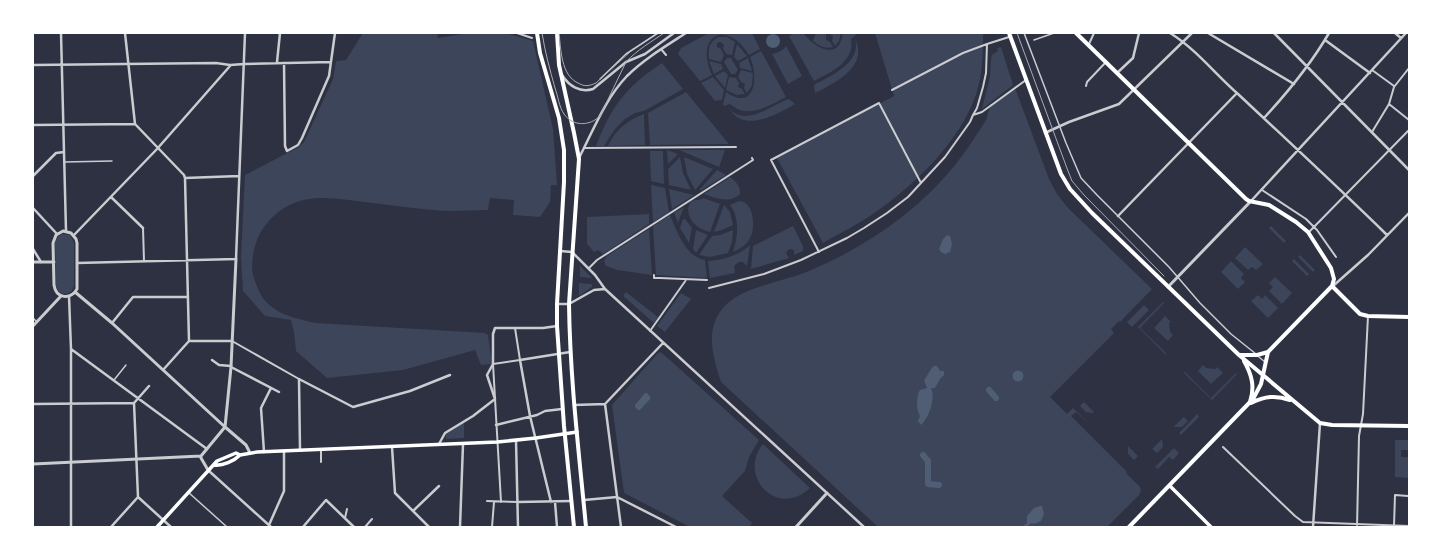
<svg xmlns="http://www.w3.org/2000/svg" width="1442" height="560" font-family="Arial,sans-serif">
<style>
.green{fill:#3c4559}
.water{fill:#4f5d75}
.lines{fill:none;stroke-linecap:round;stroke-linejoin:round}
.canal{stroke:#4f5d75;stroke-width:6}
.service{stroke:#caccd0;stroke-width:1.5}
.pedestrian{stroke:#caccd0;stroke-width:2}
.minor{stroke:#caccd0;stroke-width:2.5}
.tertiary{stroke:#caccd0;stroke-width:3}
.secondary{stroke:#fff;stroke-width:3.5}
.primary{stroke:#fff;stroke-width:4}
.tram{stroke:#abadb3;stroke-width:1}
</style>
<rect width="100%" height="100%" fill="#2d3142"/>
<path class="green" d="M363,33H437L438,38L469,33H505L533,41L553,129L557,185H551L550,202L540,217L513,215L514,200L490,198L488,210C475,210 462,211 449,211C424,210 398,206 373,203C351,201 326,195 304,200C283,204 263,222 256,243C253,252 250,268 254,278C256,284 258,290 261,295C272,314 297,319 316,323L485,333L488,335L492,364L481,365L475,350L403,370L327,378L296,351L294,332L291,320L265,316L243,291L241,257L245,175L299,147L304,142L333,79L336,61L346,60Z
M709,33H752L760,49L749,55C726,18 694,36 712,75L700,81L678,54L681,48Z
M794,33H803C815,48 839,62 843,33H855L856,35L851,39C855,62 831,72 814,81L789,36Z
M816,33H826V40L830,42L833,47C825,49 819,46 813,41Z
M828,33H841L839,41L835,46L832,41L833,36Z
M875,33H983C983,50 983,67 979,84C967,136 915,185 873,214C857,225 840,233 823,243L777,158L894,96Z
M719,37H727L735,42L732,55L726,54L723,48L724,45L722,43L719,42L717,43V47L721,49L724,55L721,62L709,59C708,49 709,41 719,37Z
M855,39C869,66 835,83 815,93L814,85C831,76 862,62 855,39Z
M737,44L747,56L738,61L734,57Z
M786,46L802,76L788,84L772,54C776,54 784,50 786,46Z
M1001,47L1013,85L982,109L990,76L991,59L992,55L998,51L997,48Z
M761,51L786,97C768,106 748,120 730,104L724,106L723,104L726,92C755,112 759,77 750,57Z
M727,58H731L738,70L735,74H731L724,62Z
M748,58L752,71L740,68L739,63Z
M709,61L721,64L723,69L714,74Z
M662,63L683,89L644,111L635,113L625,119L615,129L604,146H596C612,105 626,87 662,63Z
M741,70L753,73L752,85L747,93L744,88L745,84L741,82L738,77Z
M724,71L728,75L725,88L715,76Z
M713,77L724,90L722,100H720L715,101L701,83Z
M729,77L736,78L739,83L738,87L742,89L745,94L737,95L726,90Z
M1015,88L1049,179L1057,194L1068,208L1152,289L1120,322L1119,321L1111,329L1114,333L1050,397L1067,414L1073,408L1096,430L1076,412L1071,416L1127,472L1126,473L1140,487L1141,491L1139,495L1107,527H878L721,382C713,357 704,329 724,307C742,286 784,282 809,271C833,261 857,248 878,234C907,215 933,192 955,165C966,151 976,136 986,120C988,116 988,110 991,106C996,100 1009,93 1015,88Z
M686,92L729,144L650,145L648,113Z
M789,99L795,104C776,115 743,134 728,107C745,129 772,104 789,99Z
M644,114L645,145L608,146C615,130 628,120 644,114Z
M667,150L678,154L668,164Z
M679,150H725L719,167Z
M650,151H663L664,184L651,181Z
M680,157L683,173L691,190L669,185L668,169Z
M684,157L713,169L695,190L687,174Z
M717,170L726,175L700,191V189Z
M730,177C736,181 741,187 740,194C730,204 715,198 704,194Z
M651,185L665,188L669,212L653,222Z
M669,189L694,195L672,209Z
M703,198L720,204L710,232C699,229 689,223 688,210C688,208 689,203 691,202C694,199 699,201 703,198Z
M739,201C754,201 756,228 750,238C747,245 740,249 733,252C738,237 740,218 730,205Z
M724,205L730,212L733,225L722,230L714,232Z
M684,207L678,223L674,213Z
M649,214V224L603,254L598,250L594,252L587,244V217Z
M670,215C677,232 686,257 705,260L707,278L656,275L653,226Z
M683,219H685L692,228L689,243L680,228Z
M793,226L803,246V251L794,255V250L789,249L786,253L789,258L751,269L753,246Z
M1271,226L1286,241L1284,243L1269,228Z
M649,229L652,275L617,270L606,266L604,261L607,256Z
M696,230L708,235L696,253L693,249Z
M733,230L732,242L728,253L710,257L699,255L712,236L720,235Z
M62,234L70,235L74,243V285L72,291L66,294C60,294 57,291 56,285L55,243L57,237Z
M750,245L747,266L743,262H739L734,266L735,273L710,278L708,261C723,260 738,256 750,245Z
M1245,247L1263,264L1256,270L1252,267L1248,270L1235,258Z
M1300,255L1315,270L1313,272L1298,257Z
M1294,259L1309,274L1307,276L1292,261Z
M1231,261L1244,274L1241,278L1245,282L1238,289L1221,272Z
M580,266L592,278L580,277Z
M1275,277L1292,293L1282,304L1269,291L1273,287L1269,283Z
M579,283L592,284V287L579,296Z
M626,292L658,317L654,323L623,296Z
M681,293L691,299L665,332L657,326Z
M1258,295L1262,299L1265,295L1278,308L1268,318L1251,301Z
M1163,302L1164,303L1140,328L1167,354L1166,355L1138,327Z
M1144,305L1149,310L1132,327L1127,322Z
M1165,316L1171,322L1169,323L1170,332L1173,335L1168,341L1154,328Z
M660,352L662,353L759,440L749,457L745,471L722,496L752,523L749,527H690L624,493L612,405L657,354Z
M1203,365L1206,368L1215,369L1217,367L1223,373L1211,384L1198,371Z
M1185,372L1211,398L1236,373L1237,374L1212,400L1184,373Z
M1084,402L1094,412L1093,413L1086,412L1080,406Z
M1197,414L1199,417L1181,435L1179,433Z
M1184,417L1188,421L1182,427H1175L1174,426Z
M464,422V438L446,439V434Z
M1162,439L1163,447L1157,453L1152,449Z
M1395,440H1409V450H1401V457H1408L1409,478L1395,477Z
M763,444L810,488C777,519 737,476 763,444Z
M1128,446L1138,456L1134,460L1128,454Z
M1174,448L1179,453L1173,460L1169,457L1158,469L1155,467Z"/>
<path class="water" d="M766 41a7 7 0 1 1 14 0a7 7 0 1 1-14 0Z
M947,235L950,236L952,244L950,252L945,254L941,252L939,249L943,239Z
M934,366H937L940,371H944V375L940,379L935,388H931C936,398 929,418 921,425L918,421L920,416C916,410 916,396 920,390L927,388L924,380C928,376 929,370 934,366Z
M1012.5 376a5.5 5.5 0 1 1 11 0a5.5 5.5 0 1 1-11 0Z
M645,393H647L651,398L640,410H638L635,407V405Z
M1040,506H1042L1044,514L1041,521L1034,524L1032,523L1026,527L1024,525L1027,523V516L1034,508Z"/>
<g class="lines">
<path class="canal" d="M989,390L996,398
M923,455L928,461V484L939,485"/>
<path class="service" d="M1024,33L1066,143L1081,178L1097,195L1169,267L1200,303L1231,334L1256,354
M1034,40L1054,33
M600,79L626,54L658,33
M64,162L112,161
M33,318L37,322
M1259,357L1265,362
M114,380L126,365
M188,492L227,527"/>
<path class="pedestrian" d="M517,33L532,38
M1089,44L1094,33
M661,49L666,55
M1372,70L1394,86
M1086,86L1087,82L1106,62
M892,90L963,53L987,44
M1389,104L1409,120
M973,115L982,112L1026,80
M1372,132L1389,104L1394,87L1409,68
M584,148L736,147
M1262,190L1306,219L1317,230L1336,257
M143,228L144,261
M1309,232L1409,130
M819,252L771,160L879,103L921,183
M589,268L597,260L753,160L752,158
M654,275V278H660L707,280
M709,288L764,274L801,260L847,238L864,228L887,213L908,197L945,157L970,122L973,115L977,108L983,87L986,73L987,44L1009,37
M650,331L686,280
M232,341L299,379
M1223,447L1295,516L1303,522L1409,526
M321,450V462
M487,501L518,502
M501,502L493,364L520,360L515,328
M345,518L347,509
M1394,526L1395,495L1408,496
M365,527L372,519
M492,527L494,502
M1357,527L1359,436L1363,414L1368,316"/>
<path class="minor" d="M61,33L66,231
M125,33L135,124
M1170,33C1196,49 1215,74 1238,94C1288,141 1338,187 1387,235
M1208,33L1294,84
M1274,33L1409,170
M1395,33L1401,38
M1325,40L1370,73
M277,62L280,33
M284,63L285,146L287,151L298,145L302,138L329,76L335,33
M33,65L216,63L230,65L244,64L331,62
M1117,73L1133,58L1139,33
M562,75C569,86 580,93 593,89L626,62L645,54L674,33
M1264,118C1288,92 1311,64 1329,33
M33,125L135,124L184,175L185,178L189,341
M1045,133L1069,122L1119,104L1192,33
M579,158C593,131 605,99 627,76C644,59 666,46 686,33
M33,176L56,153L64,152
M185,178L239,176
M111,197L143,228
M1251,201L1406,33
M33,208L57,234
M1118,216L1237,93
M74,235L157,149L230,66
M33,249L41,262
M560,251L572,252L595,275L605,289L864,527
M77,263L236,259L245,33
M1333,286L1368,255L1409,213
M69,296L71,349V527
M557,304H569L594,290L605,289
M112,323L133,297H187
M189,341H232
M71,349L207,449
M212,360L219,365L231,366
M231,367L279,392
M163,370L189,341
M134,403L138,497
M134,403L149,386
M33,404L134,403
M605,404L621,527
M574,405L605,404L663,343
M496,425L537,415L545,411L562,409
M516,440L518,527
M439,444L445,433L473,416L495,399L487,375L493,364V334L495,328H543L557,326
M392,447L395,493L429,527
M300,450L299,379L353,407L410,391L450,375
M264,452L261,408L271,388
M209,471L271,527
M138,497L171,527
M584,500L617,497L676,527
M518,502L571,501
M551,502L530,416L520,360L570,352
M555,502L557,527
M413,511L439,486
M269,525L284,491V451
M111,527L138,497
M303,527L326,500L354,527
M460,527L463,444
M1313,527L1320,423"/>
<path class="tertiary" d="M63,231L71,233L76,239L77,243V289C71,300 56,299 54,285L53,243L56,235Z
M33,262H54
M1168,287L1251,201
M75,292L112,323L225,427L246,445L250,453
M33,326L61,296
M225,427L231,367L236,259
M201,456L225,427
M201,456V458L208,470
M33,464L201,456
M796,527L827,493"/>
<path class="secondary" d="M214,465C223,466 234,461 240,455
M1170,486L1211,527
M157,527L217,461L236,453L240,455L257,452L497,442L536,438L577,432"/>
<path class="primary" d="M537,33L540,53L559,118L564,150V182L557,304V326L564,426L574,527
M557,33L559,65L574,133L579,159L569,304C570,379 579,453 586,527
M1009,33L1061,174L1070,189L1092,213L1239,355L1320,423L1332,425L1409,426
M1076,33L1246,199L1249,201L1269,205L1296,222L1308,232L1331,268L1334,279L1332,286
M1332,286L1360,314L1368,316L1409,317
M1239,355H1257L1268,352
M1244,361C1252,375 1255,387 1250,402
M1251,403C1265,396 1276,395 1290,400
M1129,527L1253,399L1261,384L1268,352L1332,286"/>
<path class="tram" d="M542,33C545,52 550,70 555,88C558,96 559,107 564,114C573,127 590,126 600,116L626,62C637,50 651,42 664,33
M559,33C561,50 561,75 578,83C585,87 589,86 596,83L630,52
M1017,33L1068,171L1072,181L1084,195L1164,276"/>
</g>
<rect width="1442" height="560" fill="none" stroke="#ffffff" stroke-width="68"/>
</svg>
